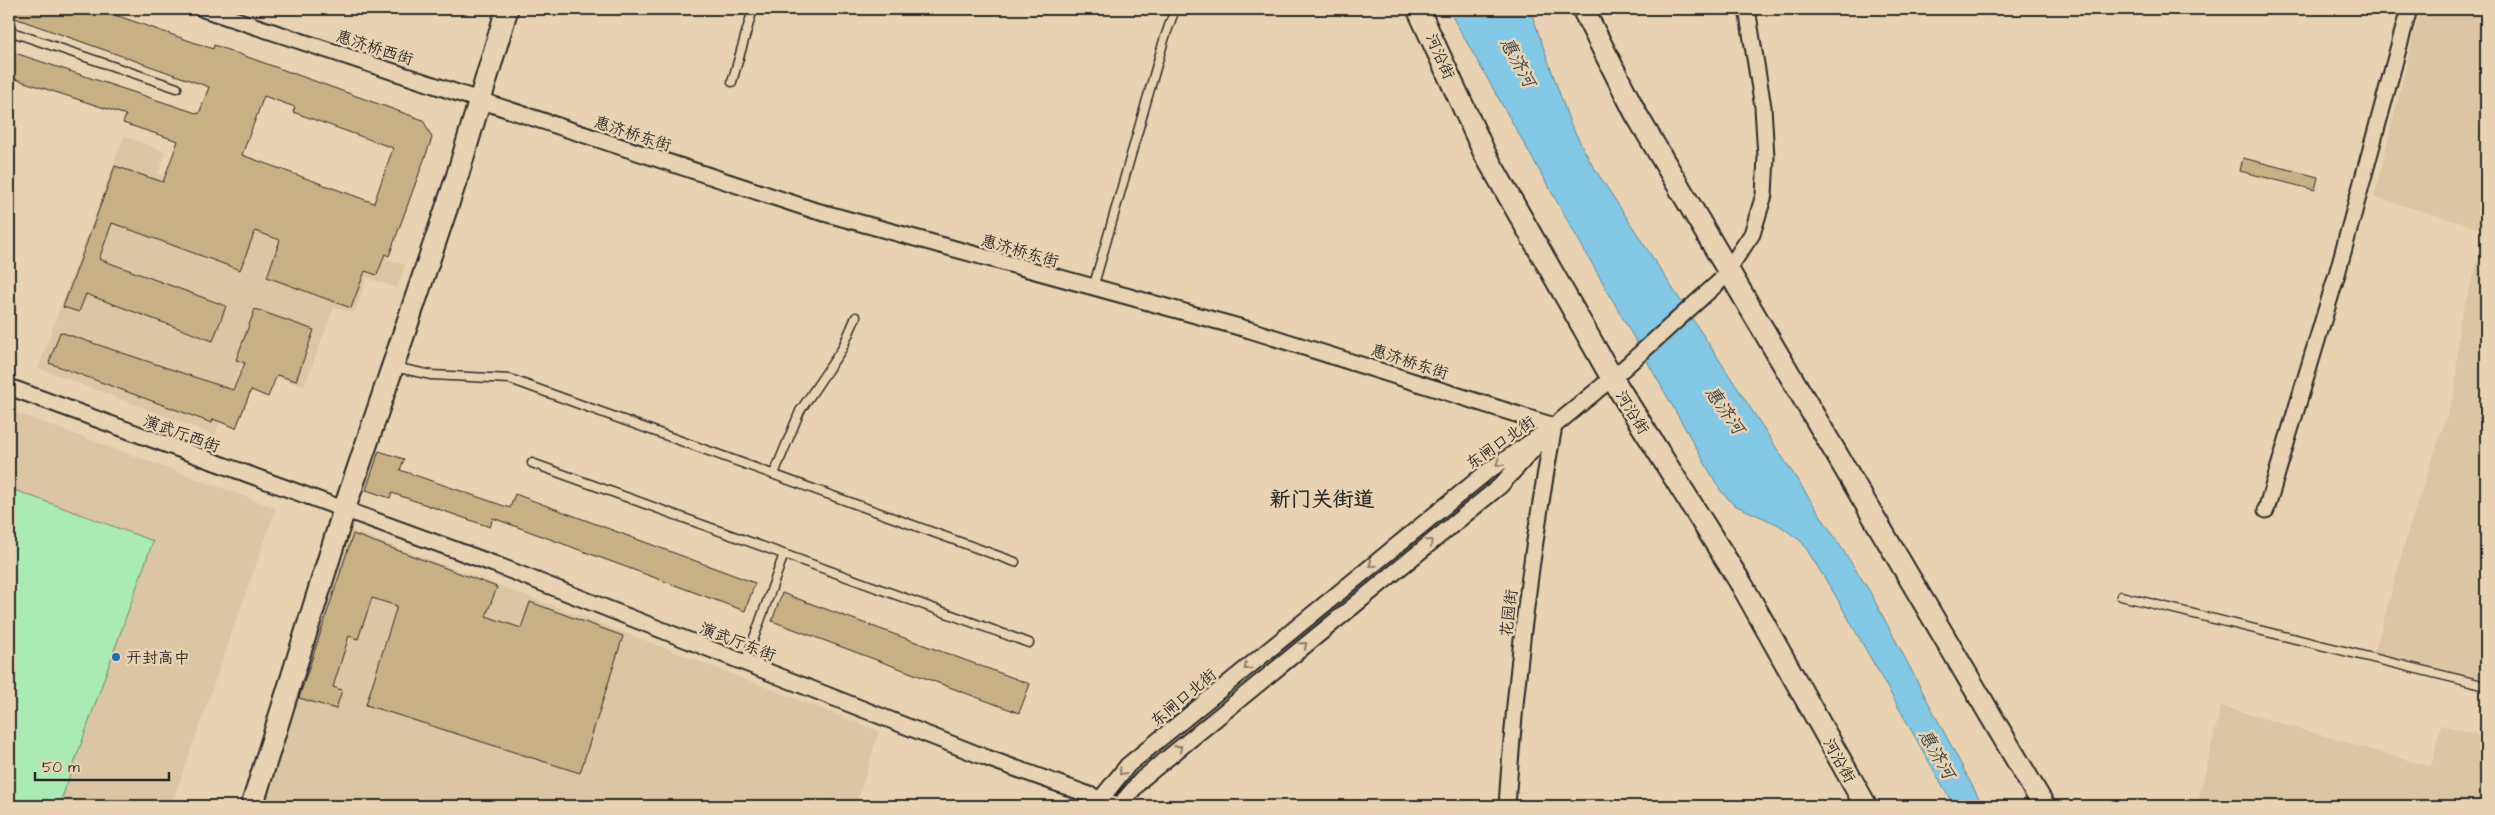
<svg xmlns="http://www.w3.org/2000/svg" width="2495" height="815" font-family="'Architects Daughter','LXGW WenKai TC',sans-serif">
<style>
.built{fill:#dbc5a2}
.green{fill:#aaebb5;stroke:#6a8b70}
.water{fill:#83c8e4;stroke:#60899a}
.building{fill:#c8b085;stroke:#2b2b2b;fill-rule:evenodd}
.lines{fill:none;stroke-linecap:round;stroke-linejoin:round}
.lane-casing{stroke:#2b2b2b;stroke-width:11}
.street-casing{stroke:#2b2b2b;stroke-width:19}
.secondary-casing{stroke:#2b2b2b;stroke-width:25}
.lane{stroke:#e9d2b2;stroke-width:8}
.street{stroke:#e9d2b2;stroke-width:15}
.secondary{stroke:#e9d2b2;stroke-width:21}
.oneway{stroke:#8a7e6e}
.poi-dot{fill:#1f6fb2;stroke:#e9d2b2;stroke-width:2}
.labels{text-anchor:middle;stroke-width:5;stroke-linejoin:round;paint-order:stroke}
.street-label{font-size:16px;fill:#2b2b2b;stroke:#e9d2b2}
.poi-label{font-size:16px;fill:#2b2b2b;stroke:#e9d2b2;text-anchor:start}
.water-label{font-size:18px;font-style:italic;fill:#384347;stroke:#e9d2b2}
.district-label{font-size:21px;font-weight:bold;fill:#2b2b2b;stroke:#e9d2b2}
</style>
<rect width="100%" height="100%" fill="#e9d2b2"/>
<filter id="ink" filterUnits="userSpaceOnUse"><feTurbulence type="fractalNoise" baseFrequency=".02" numOctaves="2"/><feDisplacementMap in="SourceGraphic" scale="10" xChannelSelector="R" yChannelSelector="G"/><feConvolveMatrix kernelMatrix="1 2 1 2 8 2 1 2 1" color-interpolation-filters="sRGB"/></filter>
<g filter="url(#ink)">
<path class="built" d="M2420,9H2486V230L2374,197Z
M124,136L166,152L158,174L405,265L397,288L367,278L354,314L334,307L304,387L242,364L215,435L38,368Z
M2486,233V682L2374,655L2409,528L2455,392L2459,323Z
M9,410L276,508L171,806H9Z
M350,530L644,640L879,731L856,806H264Z
M2221,706L2431,767L2441,725L2486,737V806H2197Z"/>
<path class="green" d="M9,488L153,541L59,806H30L9,798Z"/>
<path class="water" d="M1448,9H1530L1570,123L1591,163L1869,590L1983,806H1954L1834,593L1802,542L1779,525L1734,505L1720,490Z"/>
<path class="building" d="M9,9H98L213,49L214,45L423,120L432,138L389,256L385,254L377,275L365,271L351,308L267,277L280,240L255,231L240,270L112,223L99,259L226,306L213,341L86,294L79,312L63,307L115,166L163,182L178,141L123,123L126,115L9,77V51L199,114L209,87L9,16ZM264,96L295,107L293,112L393,148L374,203L242,155Z
M2243,158L2318,177L2315,190L2240,171Z
M255,309L314,330L296,381L277,375L268,397L251,390L236,428L213,419L212,423L49,363L60,332L233,390L245,363L236,360Z
M379,451L404,459L400,470L510,508L515,494L755,583L745,611L493,518L490,527L392,493L390,498L366,490Z
M353,534L497,587L486,616L521,628L530,602L623,636L580,773L366,705L397,606L372,598L358,639L349,636L333,687L342,690L336,709L299,698Z
M782,593L1030,684L1019,713L772,621Z"/>
<g class="lines">
<defs>
<path id="lane" d="M9,31L177,88
M732,82L753,9
M1093,288L1164,40L1175,9
M394,367L431,375L510,379L1015,562
M532,463L1029,643
M774,474L800,411L842,349L856,317
M2121,596L2486,686
M745,663L784,554"/>
<path id="street" d="M203,9L813,210L1250,330L1554,426
M9,387L494,564L987,758L1120,806
M2266,510L2337,274L2409,9
M1095,806L1128,765L1488,471L1554,426L1623,369L1721,280L1752,234L1764,195L1766,157L1763,107L1747,9
M1119,806L1142,779L1500,486L1538,444
M1507,806C1515,679 1531,551 1554,426"/>
<path id="secondary" d="M1418,9L1485,154L1612,378L1742,585L1866,806
M1583,9L1636,114L2044,806
M252,806L344,510L457,177L507,9"/>
</defs>
<use href="#lane" class="lane-casing"/>
<use href="#street" class="street-casing"/>
<use href="#secondary" class="secondary-casing"/>
<use href="#lane" class="lane"/>
<use href="#street" class="street"/>
<use href="#secondary" class="secondary"/>
</g>
<defs><path id="oneway-chevron" d="M-2-3.5L2.5 0L-2 3.5" fill="none" stroke-width="1.6" stroke-linecap="round" stroke-linejoin="round" transform="scale(1.25)"/></defs>
<g class="oneway">
<use href="#oneway-chevron" transform="translate(1499 463) rotate(146)"/>
<use href="#oneway-chevron" transform="translate(1430 542) rotate(-39)"/>
<use href="#oneway-chevron" transform="translate(1372 564) rotate(141)"/>
<use href="#oneway-chevron" transform="translate(1304 645) rotate(-40)"/>
<use href="#oneway-chevron" transform="translate(1247 667) rotate(140)"/>
<use href="#oneway-chevron" transform="translate(1179 748) rotate(-40)"/>
<use href="#oneway-chevron" transform="translate(1122 772) rotate(132)"/>
</g>
</g>
<circle class="poi-dot" cx="116" cy="657" r="5"/>
<g class="labels">
<g class="street-label">
<text transform="translate(375 47) rotate(18)" y="6">惠济桥西街</text>
<text transform="translate(1441 56) rotate(66)" y="6">河沿街</text>
<text transform="translate(633 133) rotate(18)" y="6">惠济桥东街</text>
<text transform="translate(1020 250) rotate(16)" y="6">惠济桥东街</text>
<text transform="translate(1410 361) rotate(18)" y="6">惠济桥东街</text>
<text transform="translate(1633 412) rotate(58)" y="6">河沿街</text>
<text transform="translate(182 433) rotate(20)" y="6">演武厅西街</text>
<text transform="translate(1500 442) rotate(-35)" y="6">东闸口北街</text>
<text transform="translate(1508 613) rotate(-83)" y="6">花园街</text>
<text transform="translate(738 641) rotate(21)" y="6">演武厅东街</text>
<text transform="translate(1183 697) rotate(-40)" y="6">东闸口北街</text>
<text transform="translate(1840 760) rotate(61)" y="6">河沿街</text>
</g>
<g class="poi-label">
<text x="126" y="663">开封高中</text>
</g>
<g class="water-label">
<text transform="translate(1518 62) rotate(61)" y="6">惠济河</text>
<text transform="translate(1725 410) rotate(55)" y="6">惠济河</text>
<text transform="translate(1937 754) rotate(60)" y="6">惠济河</text>
</g>
<g class="district-label">
<text x="1322" y="506">新门关街道</text>
</g>
</g>
<rect width="2495" height="815" fill="none" stroke="#e9d2b2" stroke-width="30"/>
<rect x="15" y="15" width="2465" height="785" fill="none" stroke="#2b2b2b" stroke-width="2" filter="url(#ink)"/>
<path d="M35 772v8h134v-8" fill="none" stroke="#2b2b2b" stroke-width="2.5"/>
<text x="42" y="772" font-size="15" fill="#2b2b2b" stroke="#e9d2b2" stroke-width="4" paint-order="stroke">50 m</text>
</svg>
